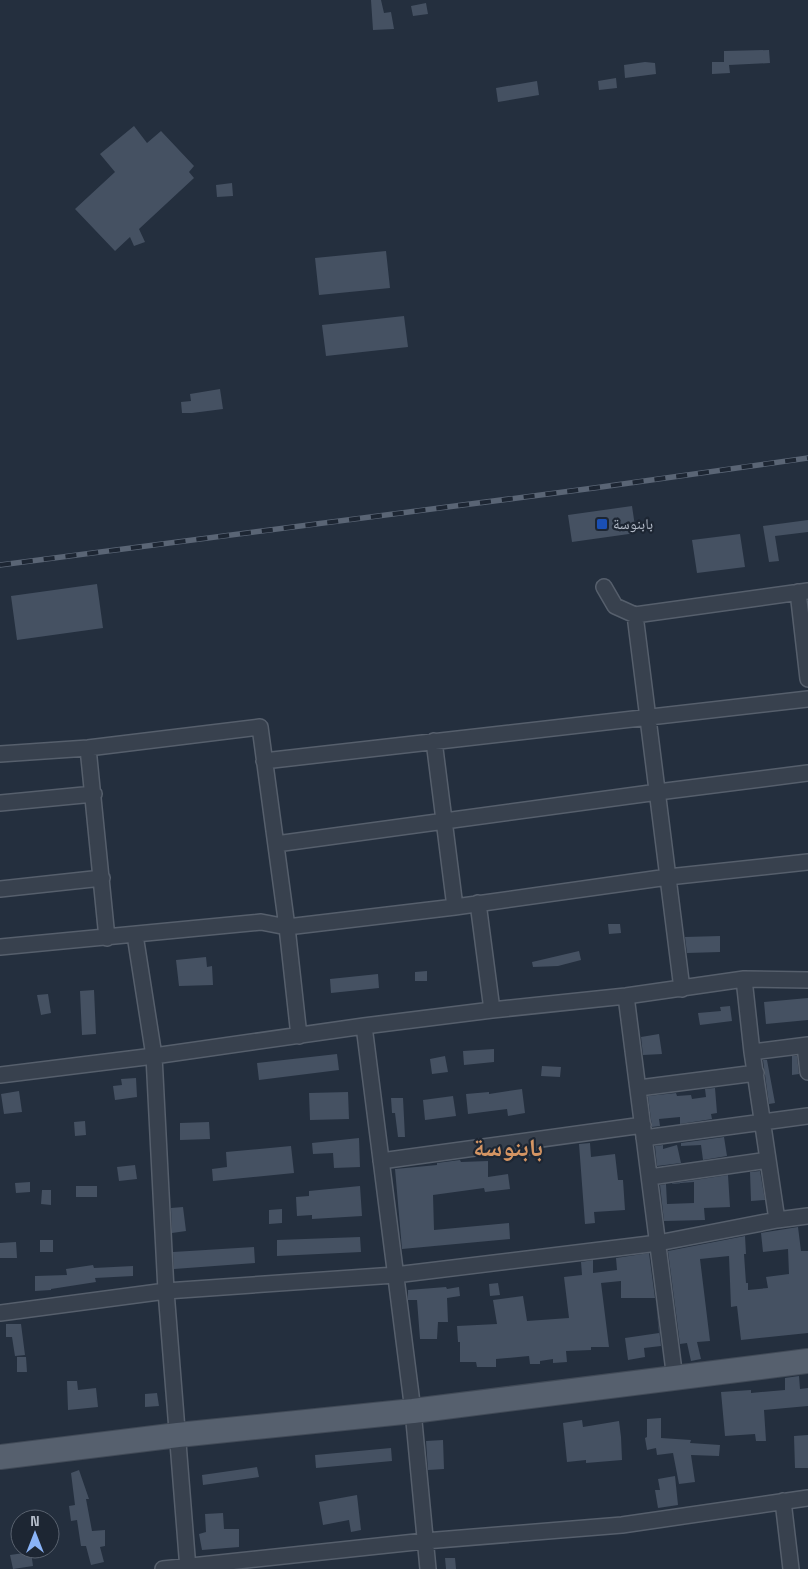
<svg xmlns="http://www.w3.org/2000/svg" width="808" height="1569" font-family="'Space Grotesk','Noto Naskh Arabic',sans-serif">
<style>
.building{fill:#455162}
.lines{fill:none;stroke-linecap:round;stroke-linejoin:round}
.minor-casing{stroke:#565f6c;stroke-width:18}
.primary-casing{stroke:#414a57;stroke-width:26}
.minor{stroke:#38414e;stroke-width:15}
.primary{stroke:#56606e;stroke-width:24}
.rail-casing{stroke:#5a6575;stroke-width:5.5}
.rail{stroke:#1d2633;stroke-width:4;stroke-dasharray:11;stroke-linecap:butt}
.transit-dot{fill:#1a4fb4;stroke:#1d2633;stroke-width:2}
.labels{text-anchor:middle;stroke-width:4.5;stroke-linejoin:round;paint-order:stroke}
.poi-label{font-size:15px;fill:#b4bcc9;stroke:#1d2633;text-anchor:start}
.town-label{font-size:25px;font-weight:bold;fill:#d59563;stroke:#1d2633}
</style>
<rect width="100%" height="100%" fill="#242f3e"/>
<path class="building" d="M371,0H381L384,13L391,12L394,29L373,30Z
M426,3L428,14L413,16L411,6Z
M769,50L770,63L729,65L730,73L712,74V62H724V51Z
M645,62L655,63L656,74L625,78L624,65Z
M616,78L617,88L599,90L598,81Z
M537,81L539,95L498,102L496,88Z
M134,126L147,143L161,131L194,166L189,172L194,178L139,229L145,242L134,246L130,237L115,251L75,209L115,172L100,154Z
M232,183L233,196L217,197L216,185Z
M386,251L390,288L319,295L315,258Z
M404,316L408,347L326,356L322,325Z
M220,389L223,409L192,413H182L181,402L191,401L190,394Z
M632,506L636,533L572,542L568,515Z
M808,520V532L775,536L779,561L769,562L763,526Z
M740,534L745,567L697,573L692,540Z
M97,584L103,628L17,640L11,596Z
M608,924H620L621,933L609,934Z
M720,936V952L687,953L685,937Z
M579,951L581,960L558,966L533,967L532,962Z
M206,957L207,967L212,966L213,985L179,986L176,960Z
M427,971V981H415V972Z
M378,974L379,988L331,993L330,979Z
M94,990L96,1034L82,1035L80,991Z
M48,994L51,1013L41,1015L37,995Z
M808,998V1020L766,1024L764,1002Z
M730,1006L732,1021L700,1025L698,1013L721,1011L720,1007Z
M659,1034L662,1054L643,1055L641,1037Z
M494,1049V1062L464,1065L463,1051Z
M337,1054L339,1070L259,1080L257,1063Z
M445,1056L448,1072L432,1074L430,1059Z
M792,1056H797L799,1074L792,1075Z
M763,1060H767L775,1103L769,1104Z
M542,1066L561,1067L560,1077L541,1076Z
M136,1078L137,1097L115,1100L113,1086L122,1085L121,1079Z
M715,1088L717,1113L711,1114L712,1119L680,1124V1117L659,1119L660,1126L652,1127L648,1096L676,1093L677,1096L691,1095L692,1099L706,1097L705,1089Z
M522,1089L525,1113L508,1116L507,1109L468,1114L466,1094L489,1092V1094Z
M19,1091L22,1112L4,1114L1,1094Z
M348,1092L349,1119L310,1120L309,1093Z
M453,1096L456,1116L425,1120L423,1100Z
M391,1098H403L405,1137H398L395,1113H392Z
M85,1121L86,1135L75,1136L74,1122Z
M209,1122L210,1139L180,1140V1123Z
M724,1137L727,1156L703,1160L701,1145L681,1146V1143Z
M359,1138L360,1167L334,1168L333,1153L313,1154L312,1143Z
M590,1143L591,1157L615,1154L618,1180H623L625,1210L594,1212L595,1223L585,1224L579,1144Z
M663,1145V1149L677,1145L681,1163L657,1166L655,1146Z
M291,1146L294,1173L213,1181L212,1169L227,1167L226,1152Z
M543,1148V1155L528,1156V1150Z
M460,1160L461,1162L488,1161V1177L508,1174L510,1189L485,1192L484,1188L433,1195L434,1230L509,1223L510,1239L402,1249L395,1169L437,1165V1163Z
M135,1165L137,1179L119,1181L117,1167Z
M760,1171L765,1200L751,1201L750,1172Z
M728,1175L730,1207L704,1208L705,1220L664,1221L660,1185L666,1184L667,1204L694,1203V1182L668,1184Z
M30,1182V1192L16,1193L15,1183Z
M76,1186H97V1197H76Z
M360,1186L362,1216L312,1219V1215L297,1216L296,1197L309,1196V1191Z
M42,1190H51V1205L41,1204Z
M183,1207L186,1231L172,1233L171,1208Z
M282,1209V1223L269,1224V1210Z
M798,1227L801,1251H808V1333L741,1340L737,1306L731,1307L729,1256L700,1259L710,1341L697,1342L701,1359L691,1361L687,1343L680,1344L668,1251L745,1236L746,1254H744L746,1283H748V1290L768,1288L766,1277L789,1274L788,1249L763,1252L761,1233Z
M360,1237L361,1252L277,1256V1240Z
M40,1240H53V1252H40Z
M16,1242L17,1258H0V1243Z
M254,1247L255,1263L174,1269L173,1252Z
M649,1253L655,1298H621V1281L601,1283L609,1347H591V1350L566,1351L567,1362L553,1363V1359L540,1361V1364H530L529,1356L496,1359V1367H477L476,1362H460V1342H458L457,1326L497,1324L493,1300L523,1296L527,1321L569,1318L564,1277L582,1275L581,1262L593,1260V1273L617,1270L616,1258Z
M93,1265L94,1268L133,1266V1276L95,1278L96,1282L51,1289V1290L35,1291V1276L67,1275L66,1269Z
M498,1283L500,1295L490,1296L489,1284Z
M446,1287L447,1289L459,1287L460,1296L447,1298L448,1322H438L437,1339H420L417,1300H408V1290Z
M656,1301L661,1346L644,1348L645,1357L628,1360L625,1338L659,1333Z
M6,1324H21L25,1355L15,1356L12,1337H6Z
M17,1357H26L27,1372H17Z
M799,1376L800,1389L808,1388V1406L764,1410L766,1441H756L755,1434L725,1436L721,1392L751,1390V1393L785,1390V1378Z
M67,1381H77L78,1390L96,1388L98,1407L68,1410Z
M157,1393L159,1406L145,1407V1394Z
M661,1418V1438L691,1440L690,1443L720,1445L719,1456L691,1455L695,1482L679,1484L673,1453L657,1455L656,1448L647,1450L645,1438L647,1437V1419Z
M582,1420L583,1427L619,1421L621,1437L622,1460L586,1463V1460L567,1462L563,1423Z
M808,1435V1468H795L794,1436Z
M443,1440L444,1469L428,1470L426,1441Z
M391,1448L392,1461L316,1468L315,1455Z
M257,1467L259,1477L203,1485L202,1475Z
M79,1470L89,1499H86L92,1531L105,1530V1546L100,1547L104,1562L91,1565L86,1546H81L77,1520L71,1521L69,1506L75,1505L71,1473Z
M675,1476L678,1505L658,1508L655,1490H660L658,1479Z
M357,1495L361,1530L351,1532L349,1520L323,1525L319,1502Z
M223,1513L224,1529H239V1547L202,1550L199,1534L206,1532L205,1514Z
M31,1552L33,1566L13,1569L10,1555Z
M445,1558H455L456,1569H446Z"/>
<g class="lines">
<defs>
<path id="minor" d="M604,587L615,606L635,615L682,989
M798,592L808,679
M635,615L808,591
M434,741L455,907
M88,748L107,938
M0,754L88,748L260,727L287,927L299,1036
M264,761L808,699
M0,803L94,794
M276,844L658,792L808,773
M0,889L102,878
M478,903L492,1010
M135,935L154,1056L166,1291L188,1569
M0,947L261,922L287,927L455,907L668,877L808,862
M744,979L752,1052L777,1220
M626,996L675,1379
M364,1026L413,1411L428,1569
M805,1046L808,1072
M752,1052L808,1045
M0,1075L154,1056L364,1026L492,1010L626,996L744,979L808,980
M639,1088L756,1073
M644,1138L808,1116
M381,1161L643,1125
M650,1177L768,1160
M0,1313L166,1291L395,1275L658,1243L777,1220L808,1216
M783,1501L791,1569
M163,1569L425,1541L622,1525L808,1498"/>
<path id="primary" d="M0,1457L178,1435L413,1411L808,1361"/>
</defs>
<use href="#minor" class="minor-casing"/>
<use href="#primary" class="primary-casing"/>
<use href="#minor" class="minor"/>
<use href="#primary" class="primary"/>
<defs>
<path id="rail" d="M0,565L594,488L808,458"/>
</defs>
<use href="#rail" class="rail-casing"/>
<use href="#rail" class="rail"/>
</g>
<rect class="transit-dot" x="596" y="518" width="12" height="12" rx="2.5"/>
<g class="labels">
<g class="poi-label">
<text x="613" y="529">بابنوسة</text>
</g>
<g class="town-label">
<text x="508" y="1156">بابنوسة</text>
</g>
</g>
<g transform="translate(35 1534)"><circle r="24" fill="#1d2633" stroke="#59626f"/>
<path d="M0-4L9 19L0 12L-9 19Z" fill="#8ab4f8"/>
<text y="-8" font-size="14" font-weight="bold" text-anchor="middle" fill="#b4bcc9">N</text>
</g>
</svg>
